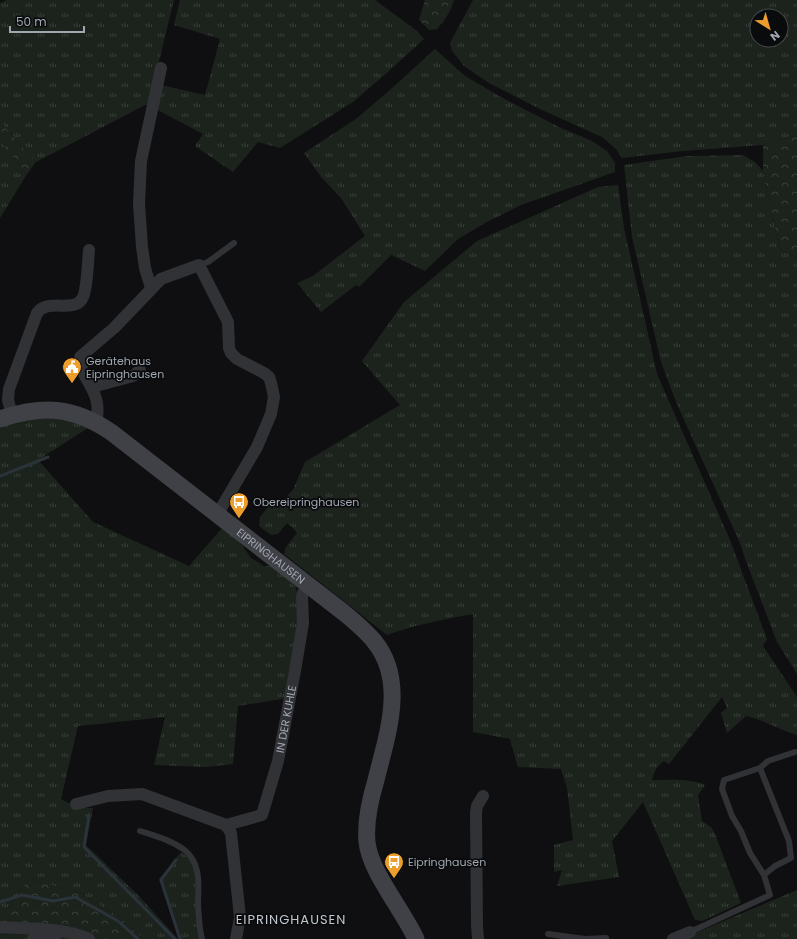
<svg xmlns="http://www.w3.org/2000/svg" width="797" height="939" font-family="Poppins,sans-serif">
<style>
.grass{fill:url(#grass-tufts);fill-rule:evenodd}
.forest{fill:url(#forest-crowns)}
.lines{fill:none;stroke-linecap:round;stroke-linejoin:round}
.stream{stroke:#293339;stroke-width:3}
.service{stroke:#313236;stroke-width:6}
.minor{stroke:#313236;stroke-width:12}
.secondary{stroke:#3f4146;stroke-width:17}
.labels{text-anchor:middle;stroke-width:3.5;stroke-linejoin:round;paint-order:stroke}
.poi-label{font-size:11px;fill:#a1a7b1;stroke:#0a0b0c;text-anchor:start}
.street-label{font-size:11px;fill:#a1a7b1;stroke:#0a0b0c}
.quarter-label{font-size:13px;letter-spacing:1px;fill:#c2c6ce;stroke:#0a0b0c}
</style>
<defs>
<pattern id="grass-tufts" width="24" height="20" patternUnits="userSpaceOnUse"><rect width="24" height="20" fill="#1c231c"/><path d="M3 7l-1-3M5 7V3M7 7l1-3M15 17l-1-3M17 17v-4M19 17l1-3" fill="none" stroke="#3a403b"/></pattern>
<pattern id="forest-crowns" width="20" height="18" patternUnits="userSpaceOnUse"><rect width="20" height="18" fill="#1c231c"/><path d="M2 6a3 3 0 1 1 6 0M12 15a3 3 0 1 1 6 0" fill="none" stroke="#3a403b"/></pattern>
</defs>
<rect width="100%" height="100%" fill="#0f0f11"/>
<path class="grass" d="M7,0H174L152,90L147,104L36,162L0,122V3Z
M180,0H375L417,31L424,39L389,71L353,102L280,148L258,142L233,172L195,146L203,134L156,109L161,85L205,95L220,39L174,25Z
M473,0H797V135L763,145L683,151L622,158L616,149L602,137L542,110L489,83L464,66L452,51L450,43ZM757,16H781V40H757Z
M435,49L465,76L499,96L559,127L592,141L607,151L615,163V172L521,205L485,223L458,239L425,271L391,255L359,287L356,285L321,312L297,283L313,276L365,236L341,198L321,177L304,153L356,119L390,90Z
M0,141L27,174L0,218Z
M743,155L755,162L763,171L779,247L783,251L790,252L797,259V674L777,642L746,561L740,543L676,402L661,362L632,237L624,165L687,156Z
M618,185L624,228L657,374L730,540L767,639L763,646L797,697V735C780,730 764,720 746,716L727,733L721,713L727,708L722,697L669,764L664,761C657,766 654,772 652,780C669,780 689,778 705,785L698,795L702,821L711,827L715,834L741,903L702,921L695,920L643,802L612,841L619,877L557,886L562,870L554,872V845L573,840L567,788L561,769L518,767L510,739L473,732V614C445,619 414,625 387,635L284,554L286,547L297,533L293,528L287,523L278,534L271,535L259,526L260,517L268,507L282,501L293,490L305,462L400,405L362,361L404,302L477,241L598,187Z
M60,417L91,426L38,460L93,522L189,566L223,527L241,544L251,558L264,566H271L296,587L300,613L287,698L238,706L233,764L205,767L154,765L165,717L78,726L61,799L78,808H93L86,845L138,895L178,939H143L121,918L80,893L29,879L0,919V427L34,419Z
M181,852L190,859L194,867L200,939H179L159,879Z
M797,890V939H687L686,937Z"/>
<path class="forest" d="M425,0H454C451,11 445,20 437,29L429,30L419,20Z
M0,122L36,162L27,174L0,141Z
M797,135V259L790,252L783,251L779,247L763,171V145Z
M29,879L80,893L121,918L143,939H0V919Z"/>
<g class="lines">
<path class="stream" d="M0,476L48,457
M89,815L84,847L175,939
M176,860L161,880L180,939
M0,902L22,895L53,901L75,897L118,921L138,939"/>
<path class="service" d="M199,265L208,262L234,243
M760,768L724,780L722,789L732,816L741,831L750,853L764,875
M140,831C155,836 182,843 191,857C201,871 198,890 198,905C199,917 199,928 202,939
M690,932L770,895L764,875L775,866L791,858L789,841L760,768L768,761L795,752
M548,934L585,939
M585,939L606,938"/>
<g class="minor">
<path d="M151,288L145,268L142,247L139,204L141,161L161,68"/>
<path d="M92,387L133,376L140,370"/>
<path d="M12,415L8,400L9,389L37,313C47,298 74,313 82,299C87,292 88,261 89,250"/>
<path d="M96,422C104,390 79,380 80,357L114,328L161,279L199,265L228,322L229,348L231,353L237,359L264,373L269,377L271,383L274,397L271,414L257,447L217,515"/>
<path id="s1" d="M76,804L108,796L142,794L226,825L262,815L278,761L295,671L303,623L302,597L303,593L309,586"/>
<path d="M226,825L231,833L240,917L236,939"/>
<path d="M0,927C28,929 64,927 89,939"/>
<path d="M33,939L43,937H55"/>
<path d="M478,939L477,925L476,813L477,806L483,796"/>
<path d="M673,939L690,932"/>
</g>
<path class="secondary" id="s2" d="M0,419C43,405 72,406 111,432L343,612C354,621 365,630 374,641C407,681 387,735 376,780C370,800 365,821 367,842C370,872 403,910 416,939"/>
</g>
<defs>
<symbol id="civic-pin" viewBox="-11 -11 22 30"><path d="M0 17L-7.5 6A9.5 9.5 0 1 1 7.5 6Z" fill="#ec9d2c" stroke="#0a0b0c"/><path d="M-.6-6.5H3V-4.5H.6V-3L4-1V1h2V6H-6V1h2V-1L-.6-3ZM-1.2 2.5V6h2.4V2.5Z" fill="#fff"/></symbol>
<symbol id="bus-pin" viewBox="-11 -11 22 30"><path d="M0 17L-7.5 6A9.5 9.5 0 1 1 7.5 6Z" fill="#ec9d2c" stroke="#0a0b0c"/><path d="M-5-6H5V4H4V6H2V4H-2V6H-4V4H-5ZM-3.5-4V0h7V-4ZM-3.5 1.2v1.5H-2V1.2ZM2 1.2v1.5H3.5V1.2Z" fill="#fff"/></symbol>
</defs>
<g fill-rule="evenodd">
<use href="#civic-pin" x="61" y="356" width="22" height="30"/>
<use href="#bus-pin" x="228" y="491" width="22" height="30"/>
<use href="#bus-pin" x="383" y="851" width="22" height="30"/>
</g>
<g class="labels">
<g class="poi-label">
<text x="86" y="365">Gerätehaus<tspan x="86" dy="13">Eipringhausen</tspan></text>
<text x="253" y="506">Obereipringhausen</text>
<text x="408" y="866">Eipringhausen</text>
</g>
<g class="street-label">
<text dy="4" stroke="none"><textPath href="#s2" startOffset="319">EIPRINGHAUSEN</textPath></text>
<text dy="4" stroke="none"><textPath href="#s1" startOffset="293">IN DER KUHLE</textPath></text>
</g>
<g class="quarter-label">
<text x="291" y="924">EIPRINGHAUSEN</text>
</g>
</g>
<g transform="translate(769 28) rotate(143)"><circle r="19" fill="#0a0b0c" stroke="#46494e"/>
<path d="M0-3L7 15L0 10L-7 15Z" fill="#ec9d2c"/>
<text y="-6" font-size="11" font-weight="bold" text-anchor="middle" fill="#a1a7b1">N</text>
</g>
<path d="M10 26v6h74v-6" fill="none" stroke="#a1a7b1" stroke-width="2"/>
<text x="16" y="26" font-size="12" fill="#a1a7b1" stroke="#0a0b0c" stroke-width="3" paint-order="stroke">50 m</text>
</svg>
